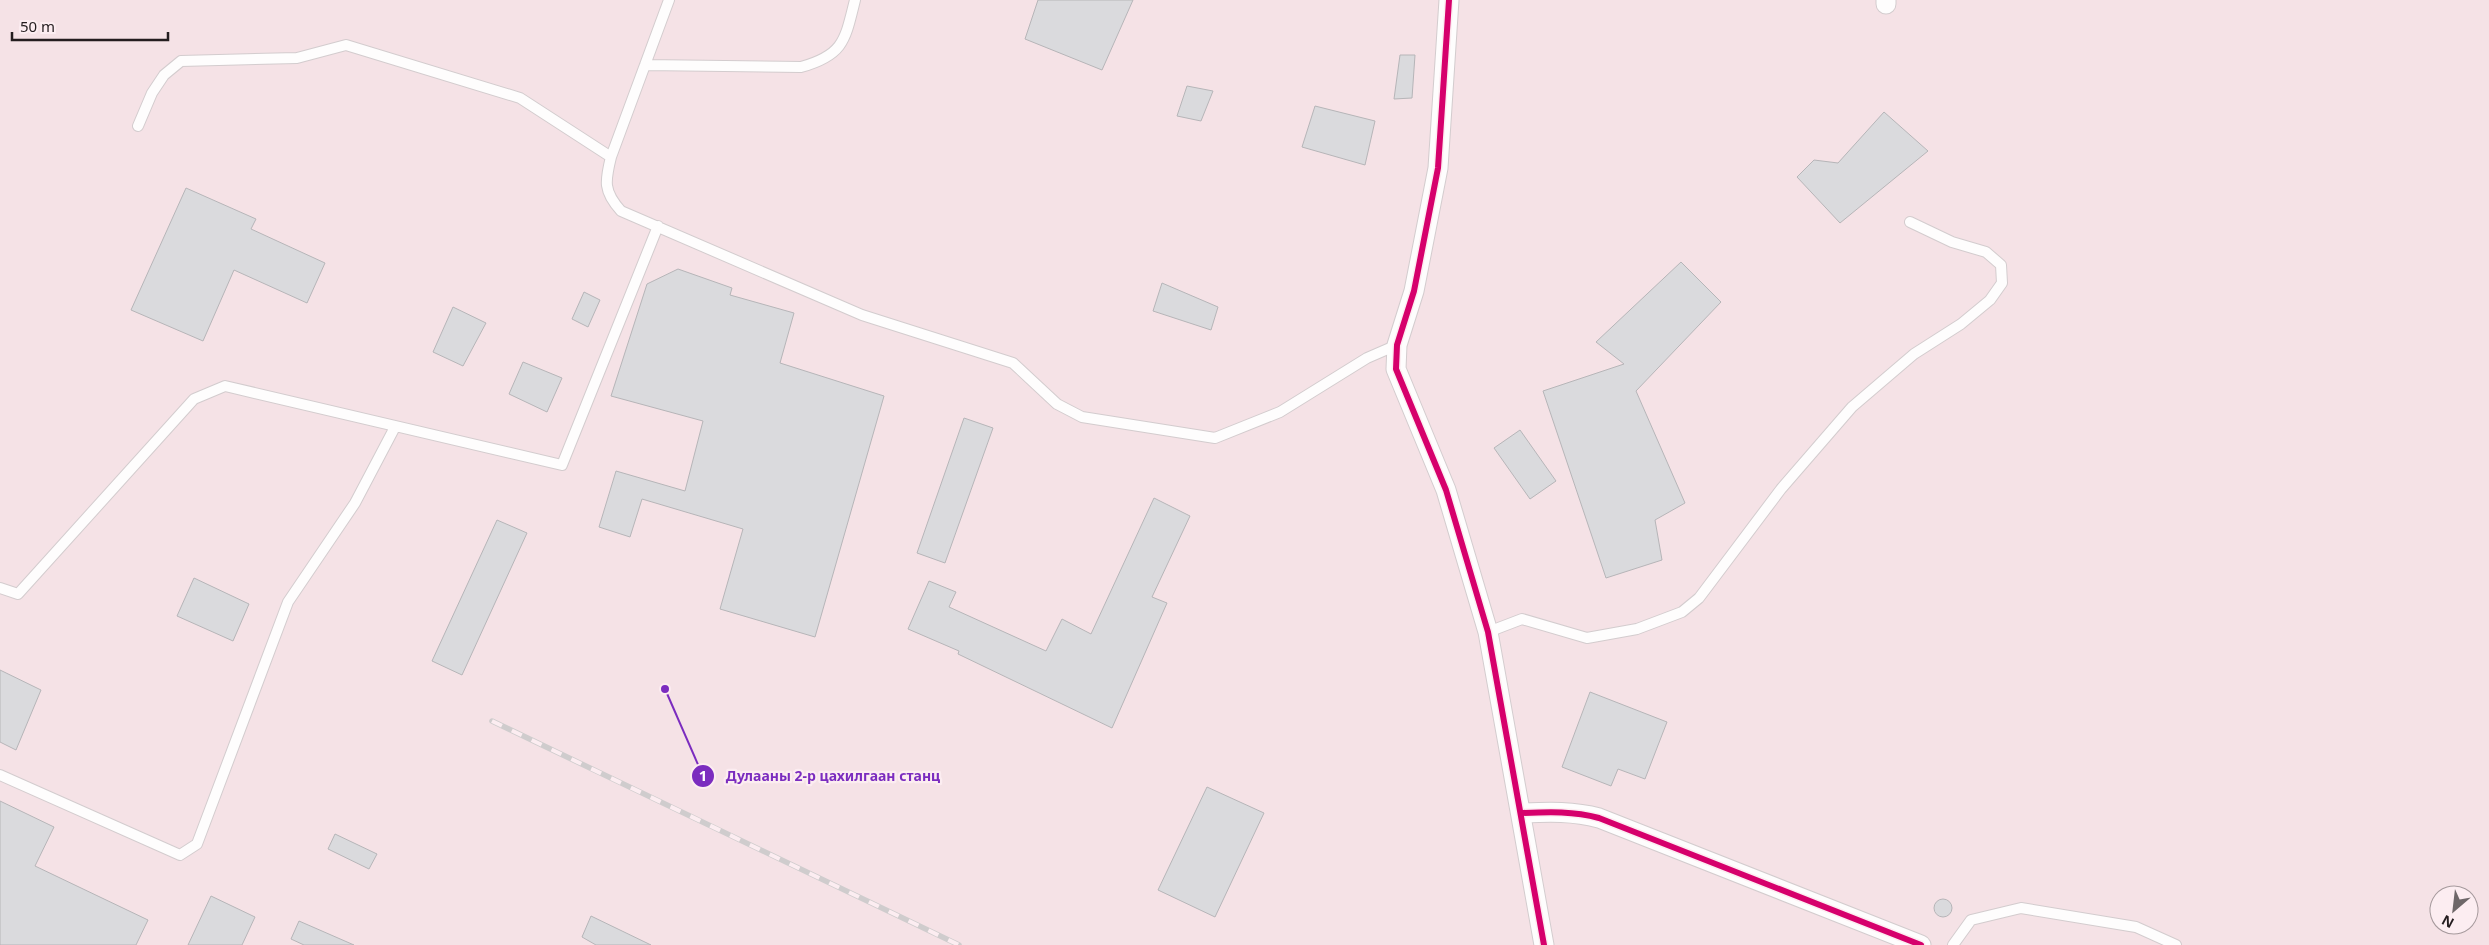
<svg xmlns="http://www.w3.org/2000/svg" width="2489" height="945" font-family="'Noto Sans',sans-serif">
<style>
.built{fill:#f5e2e6;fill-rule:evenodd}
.building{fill:#dadadd;stroke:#b6b5b8}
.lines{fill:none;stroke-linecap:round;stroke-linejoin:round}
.service-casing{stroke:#d3ccce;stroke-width:12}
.minor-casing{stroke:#d3ccce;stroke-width:21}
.service{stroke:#fefdfd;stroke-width:10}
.minor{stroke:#fefdfd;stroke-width:19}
.rail-casing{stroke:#cfcccd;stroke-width:5.5}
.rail{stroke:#fcedf1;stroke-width:4;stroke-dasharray:11;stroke-linecap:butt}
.cycleway-casing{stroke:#fcedf1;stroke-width:9}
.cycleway{stroke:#d6006c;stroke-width:6}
.leader{fill:none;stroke:#7b2cbf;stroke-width:2}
.callout-dot{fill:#7b2cbf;stroke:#fcedf1;stroke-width:2}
.mark-label{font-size:15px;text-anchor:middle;font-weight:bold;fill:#fff}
.callout-label{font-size:14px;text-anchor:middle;font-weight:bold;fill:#7b2cbf;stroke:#fcedf1;stroke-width:4.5;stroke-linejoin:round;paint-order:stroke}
</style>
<rect width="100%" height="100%" fill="#f8f0f2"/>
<path class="built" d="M0,0H2489V945H0ZM2439,895H2469V925H2439Z"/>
<path class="building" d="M1038,0H1133L1102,70L1025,39Z
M1400,55H1415L1412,98L1394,99Z
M1187,86L1213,91L1201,121L1177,116Z
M1315,106L1375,121L1365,165L1302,147Z
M1884,112L1928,151L1840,223L1797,177L1814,160L1838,163Z
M186,188L256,219L251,229L325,263L307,303L234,270L203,341L131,310Z
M1681,262L1721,302L1636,391L1685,503L1655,520L1662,560L1606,578L1543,391L1624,364L1596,342Z
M678,269L732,288L730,295L794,313L780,363L884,396L815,637L720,609L743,529L642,499L630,537L599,527L616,471L685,491L703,421L611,396L647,284Z
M1162,283L1218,307L1211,330L1153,311Z
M584,292L600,300L588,327L572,319Z
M453,307L486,323L463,366L433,352Z
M523,362L562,378L547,412L509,394Z
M964,418L993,428L945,563L917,553Z
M1520,430L1556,481L1530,499L1494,448Z
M1154,498L1190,516L1152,597L1167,603L1112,728L958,654L959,651L908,629L929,581L956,592L949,607L1046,651L1062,619L1091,634Z
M497,520L527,533L462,675L432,661Z
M194,578L249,604L233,641L177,616Z
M0,670L41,690L16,750L0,742Z
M1590,692L1667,722L1645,779L1618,769L1611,786L1562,767Z
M1207,787L1264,813L1215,917L1158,890Z
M0,801L54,827L35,866L148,920L136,945H0Z
M335,834L377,854L369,869L328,849Z
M211,896L255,917L242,945H188Z
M1934 908a9 9 0 1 1 18 0a9 9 0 1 1-18 0Z
M591,916L651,945H596L582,937Z
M299,921L354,945H304L291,939Z"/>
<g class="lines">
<defs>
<path id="service" d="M669,0L611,157C605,181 603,191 621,211L862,315L1013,363L1057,404L1082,417L1215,438L1280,412L1367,358L1397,345
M645,65L801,67C844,55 845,40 855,0
M138,126L152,93L164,75L181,61L297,58L346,45L520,98L611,157
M0,588L18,594L194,399L225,386L562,465L658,226
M1488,632L1522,619L1587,638L1637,629L1682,612L1699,598L1781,489L1852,407L1914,354L1961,324L1990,300L2002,283L2001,265L1986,252L1952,242L1910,222
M0,775L180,855L197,844L288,602L355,503L395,427
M1953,945L1971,920L2021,908L2136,927L2176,945"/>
<path id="minor" d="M1449,0L1438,168L1414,291L1397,345L1396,369L1446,490L1488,632L1544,945
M1886,4V0
M1522,813C1549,812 1573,811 1599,818L1921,945"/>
</defs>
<use href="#service" class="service-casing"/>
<use href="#minor" class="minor-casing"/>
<use href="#service" class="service"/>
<use href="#minor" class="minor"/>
<defs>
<path id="rail" d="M492,721L959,945"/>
</defs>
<use href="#rail" class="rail-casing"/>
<use href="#rail" class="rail"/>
<defs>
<path id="cycleway" d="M1449,0L1438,168L1414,291L1397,345L1396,369L1446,490L1488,632L1544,945
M1522,813C1549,812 1573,811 1599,818L1921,945"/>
</defs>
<use href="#cycleway" class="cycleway-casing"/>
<use href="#cycleway" class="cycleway"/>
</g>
<path class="leader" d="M665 689L703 776"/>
<g class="callout-dot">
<circle cx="665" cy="689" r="5"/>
<circle cx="703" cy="776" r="12"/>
</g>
<g class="mark-label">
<text x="703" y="781">1</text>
</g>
<g class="callout-label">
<text x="833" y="781">Дулааны 2-р цахилгаан станц</text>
</g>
<g transform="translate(2454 910) rotate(208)"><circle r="24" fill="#fcedf1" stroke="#a69a9d"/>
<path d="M0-4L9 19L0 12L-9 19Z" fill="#6e6769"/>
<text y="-8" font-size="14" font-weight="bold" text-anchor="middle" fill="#241d1f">N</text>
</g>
<path d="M12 32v8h156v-8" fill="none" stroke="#241d1f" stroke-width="2.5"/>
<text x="20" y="32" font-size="15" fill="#241d1f" stroke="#fcedf1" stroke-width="4" paint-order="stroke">50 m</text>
</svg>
